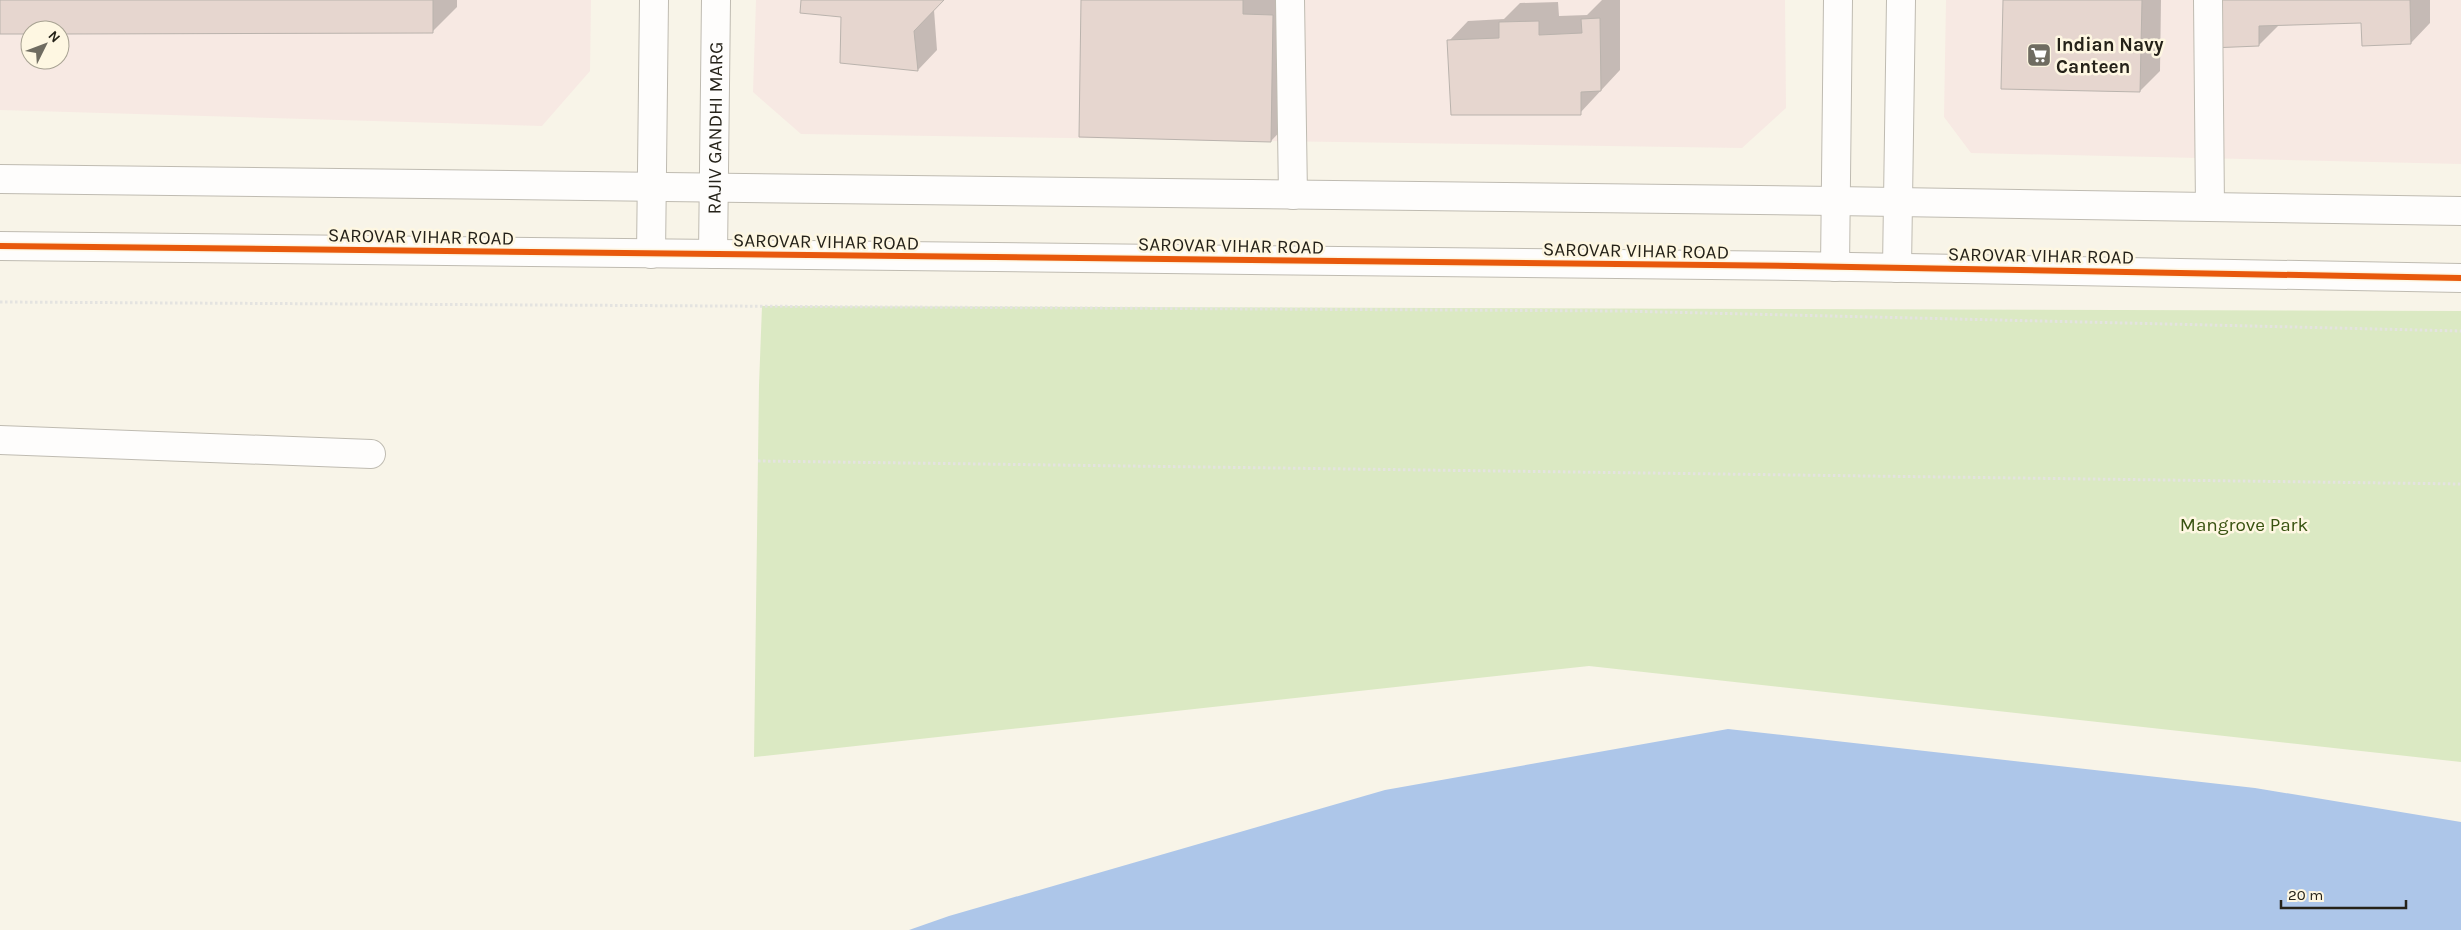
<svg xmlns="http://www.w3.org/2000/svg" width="2461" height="930" font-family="Karla,sans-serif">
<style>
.commercial{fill:#f7e9e3;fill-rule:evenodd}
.green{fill:#dbe9c3}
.water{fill:#adc6e9}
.shadow{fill:#0003}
.building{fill:#e6d6cf;stroke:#bab3ad}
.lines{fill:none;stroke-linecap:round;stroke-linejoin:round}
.minor-casing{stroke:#bfbbb1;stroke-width:30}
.path{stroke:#e4e3e0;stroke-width:3;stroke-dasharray:2.5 2.5;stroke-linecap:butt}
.minor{stroke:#fefdfc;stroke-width:28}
.cycleway-casing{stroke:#fef7e2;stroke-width:9}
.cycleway{stroke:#e8590c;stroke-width:6}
.labels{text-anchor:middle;stroke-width:5;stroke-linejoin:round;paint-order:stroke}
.poi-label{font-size:19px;font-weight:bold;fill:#252219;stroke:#fef7e2;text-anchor:start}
.street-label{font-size:19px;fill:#252219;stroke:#fef7e2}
.park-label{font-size:19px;fill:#385210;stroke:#fef7e2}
</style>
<rect width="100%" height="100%" fill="#f8f4e8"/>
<path class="commercial" d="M0,0H591L590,71L542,126L0,110ZM30,30H60V60H30Z
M756,0H1785L1786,108L1742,148L801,134L753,92Z
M1946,0H2461V164L1971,153L1944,117Z"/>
<path class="green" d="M762,306L2461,311V762L1589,666L754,757L759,385Z"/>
<path class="water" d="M1728,729L2255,788L2461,822V930H909L949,916L1385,790Z"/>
<path class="shadow" d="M0,0H457V7L433,31L60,33V30H30V33H0Z
M802,0H943L934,10L937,50L918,70L842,16Z
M1083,0H1297L1295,116L1271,141Z
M1602,0H1620V70L1580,113L1449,41L1468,21L1504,19L1520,3L1558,2L1559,16L1587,15Z
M2004,0H2161L2160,71L2140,91Z
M2210,0H2430V23L2411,43L2362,22L2279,25L2259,45Z"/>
<path class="building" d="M0,0H433V33L60,34V30H30V34H0Z
M801,0H944L914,31L918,71L840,63L841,17L800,13Z
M1081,0H1243V14L1273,15L1271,142L1079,137Z
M2003,0H2142L2140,92L2001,89Z
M2209,0H2410L2411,44L2362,46L2361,23L2259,26V46L2210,48Z
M1600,18L1601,91L1581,92V115H1451L1447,40L1499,38V22L1539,21V35L1582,33L1581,19Z"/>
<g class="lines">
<defs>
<g id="minor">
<path d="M1290,0L1293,195"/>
<path d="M2208,0L2210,207"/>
<path d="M0,179L1835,201L2461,211"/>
<path d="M0,246L1795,266L2461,278"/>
<path d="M651,254L654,0"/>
<path id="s1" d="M713,254L716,0"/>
<path d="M1835,267L1838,0"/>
<path d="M1897,268L1901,0"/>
<path d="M0,440L371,454"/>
</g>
</defs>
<use href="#minor" class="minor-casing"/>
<path class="path" d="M0,302L1620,311L2461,331
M758,461L2461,484"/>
<use href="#minor" class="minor"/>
<defs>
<path id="cycleway" d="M0,246L1795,266L2461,278"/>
</defs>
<use href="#cycleway" class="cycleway-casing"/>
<use href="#cycleway" class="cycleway"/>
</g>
<defs>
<symbol id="supermarket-square" viewBox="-11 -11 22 22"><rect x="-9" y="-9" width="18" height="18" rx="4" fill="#6f6c61" stroke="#fef7e2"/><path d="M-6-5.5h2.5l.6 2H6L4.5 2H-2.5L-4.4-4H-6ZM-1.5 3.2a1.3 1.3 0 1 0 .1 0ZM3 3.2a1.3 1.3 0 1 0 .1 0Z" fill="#fff"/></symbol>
</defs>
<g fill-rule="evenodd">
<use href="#supermarket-square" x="2025" y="41" width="28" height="28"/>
</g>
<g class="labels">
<g class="poi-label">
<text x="2056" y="51">Indian Navy<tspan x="2056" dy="22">Canteen</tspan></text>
</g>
<g class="street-label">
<text dy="7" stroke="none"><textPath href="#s1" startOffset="126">RAJIV GANDHI MARG</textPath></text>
<text transform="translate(421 236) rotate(1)" y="7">SAROVAR VIHAR ROAD</text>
<text transform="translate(826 241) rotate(1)" y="7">SAROVAR VIHAR ROAD</text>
<text transform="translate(1231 245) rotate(1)" y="7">SAROVAR VIHAR ROAD</text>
<text transform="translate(1636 250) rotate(1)" y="7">SAROVAR VIHAR ROAD</text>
<text transform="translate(2041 255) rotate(1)" y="7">SAROVAR VIHAR ROAD</text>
</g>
<g class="park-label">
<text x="2244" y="531">Mangrove Park</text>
</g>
</g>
<g transform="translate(45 45) rotate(48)"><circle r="24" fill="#fef7e2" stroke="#a7a292"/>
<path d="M0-4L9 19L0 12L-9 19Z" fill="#6f6c61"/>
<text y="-8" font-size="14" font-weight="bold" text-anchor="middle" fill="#252219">N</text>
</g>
<path d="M2281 900v8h125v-8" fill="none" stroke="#252219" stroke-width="2.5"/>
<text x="2288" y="900" font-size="15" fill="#252219" stroke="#fef7e2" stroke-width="4" paint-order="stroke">20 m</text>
</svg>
